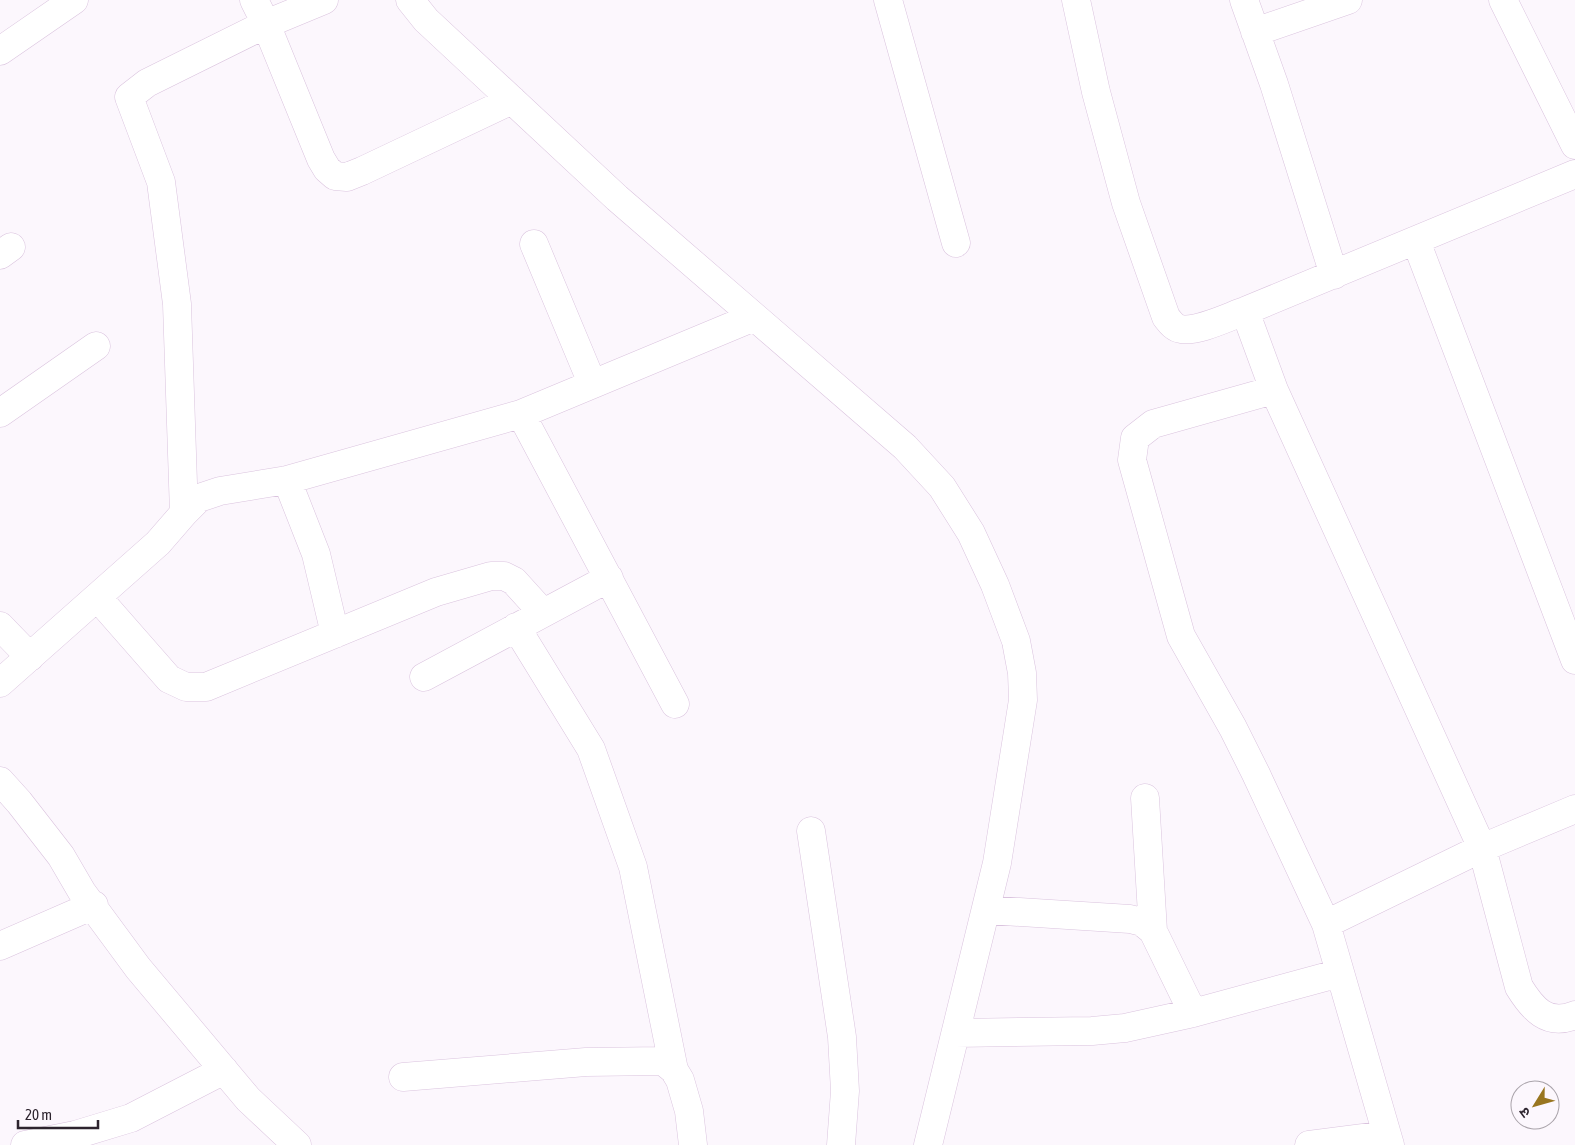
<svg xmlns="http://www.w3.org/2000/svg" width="1575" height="1145" font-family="'Asap Condensed','Noto Sans Devanagari',sans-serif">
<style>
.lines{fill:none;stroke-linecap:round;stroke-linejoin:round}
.minor-casing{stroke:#dac3de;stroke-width:29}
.minor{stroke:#fff;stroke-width:28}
</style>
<rect width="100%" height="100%" fill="#fcf7fd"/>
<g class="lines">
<defs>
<path id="minor" d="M254,0L266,24L321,159L327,169L335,176L347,177L362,171L512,100
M410,0L426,20L617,198L905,447L942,487L971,533L995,585L1016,641L1022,673L1023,700L997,863L928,1145
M888,0L956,243
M1076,0L1096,92L1126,203L1166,317C1170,322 1174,328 1181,329C1198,332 1228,317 1245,311L1575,174
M1244,0L1274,84L1334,275
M1503,0L1575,145
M1255,32L1348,0
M0,51L74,0
M1416,241L1575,660
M534,244L592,383
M0,255L11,247
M1245,311L1274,390L1482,848L1519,987C1532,1008 1547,1027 1575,1015
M1274,390L1153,424L1135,438L1132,460L1181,636L1233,728L1256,774L1326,924L1390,1145
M0,413L96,346
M521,414L675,704
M287,480L316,554L335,634
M184,513L177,304L161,182L129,97L147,83L266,24L324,0
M98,598L169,679L186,687H206L436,592L491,576H504L514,581L543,613
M0,626L30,657
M516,627L591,749L633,867L674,1070
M424,677L609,578
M0,683L158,543L184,513L199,498L220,491L287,480L521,414L754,317
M0,781L19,802L61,856L82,892L138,968L248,1099L297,1145
M1145,798L1153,931
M811,831L842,1037L845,1091L841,1145
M987,910L1130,919L1142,922L1153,931L1193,1013
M1326,924L1482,848L1575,809
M0,946L94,905
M956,1033L1092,1031L1125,1028L1193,1013L1340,973
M403,1077L586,1062L663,1061L674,1070L680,1080L689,1111L693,1145
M25,1145L75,1135L131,1118L224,1070
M1309,1145L1387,1135"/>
</defs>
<use href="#minor" class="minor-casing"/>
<use href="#minor" class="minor"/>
</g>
<g transform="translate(1535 1105) rotate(233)"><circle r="24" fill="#fcf7fd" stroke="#a9a3aa"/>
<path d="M0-4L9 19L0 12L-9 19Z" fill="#997620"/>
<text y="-8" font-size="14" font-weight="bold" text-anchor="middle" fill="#2d242e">उ</text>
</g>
<path d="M18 1120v8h80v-8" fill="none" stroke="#2d242e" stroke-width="2.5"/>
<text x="25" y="1120" font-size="15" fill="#2d242e" stroke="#fcf7fd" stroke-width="4" paint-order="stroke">20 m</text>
</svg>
